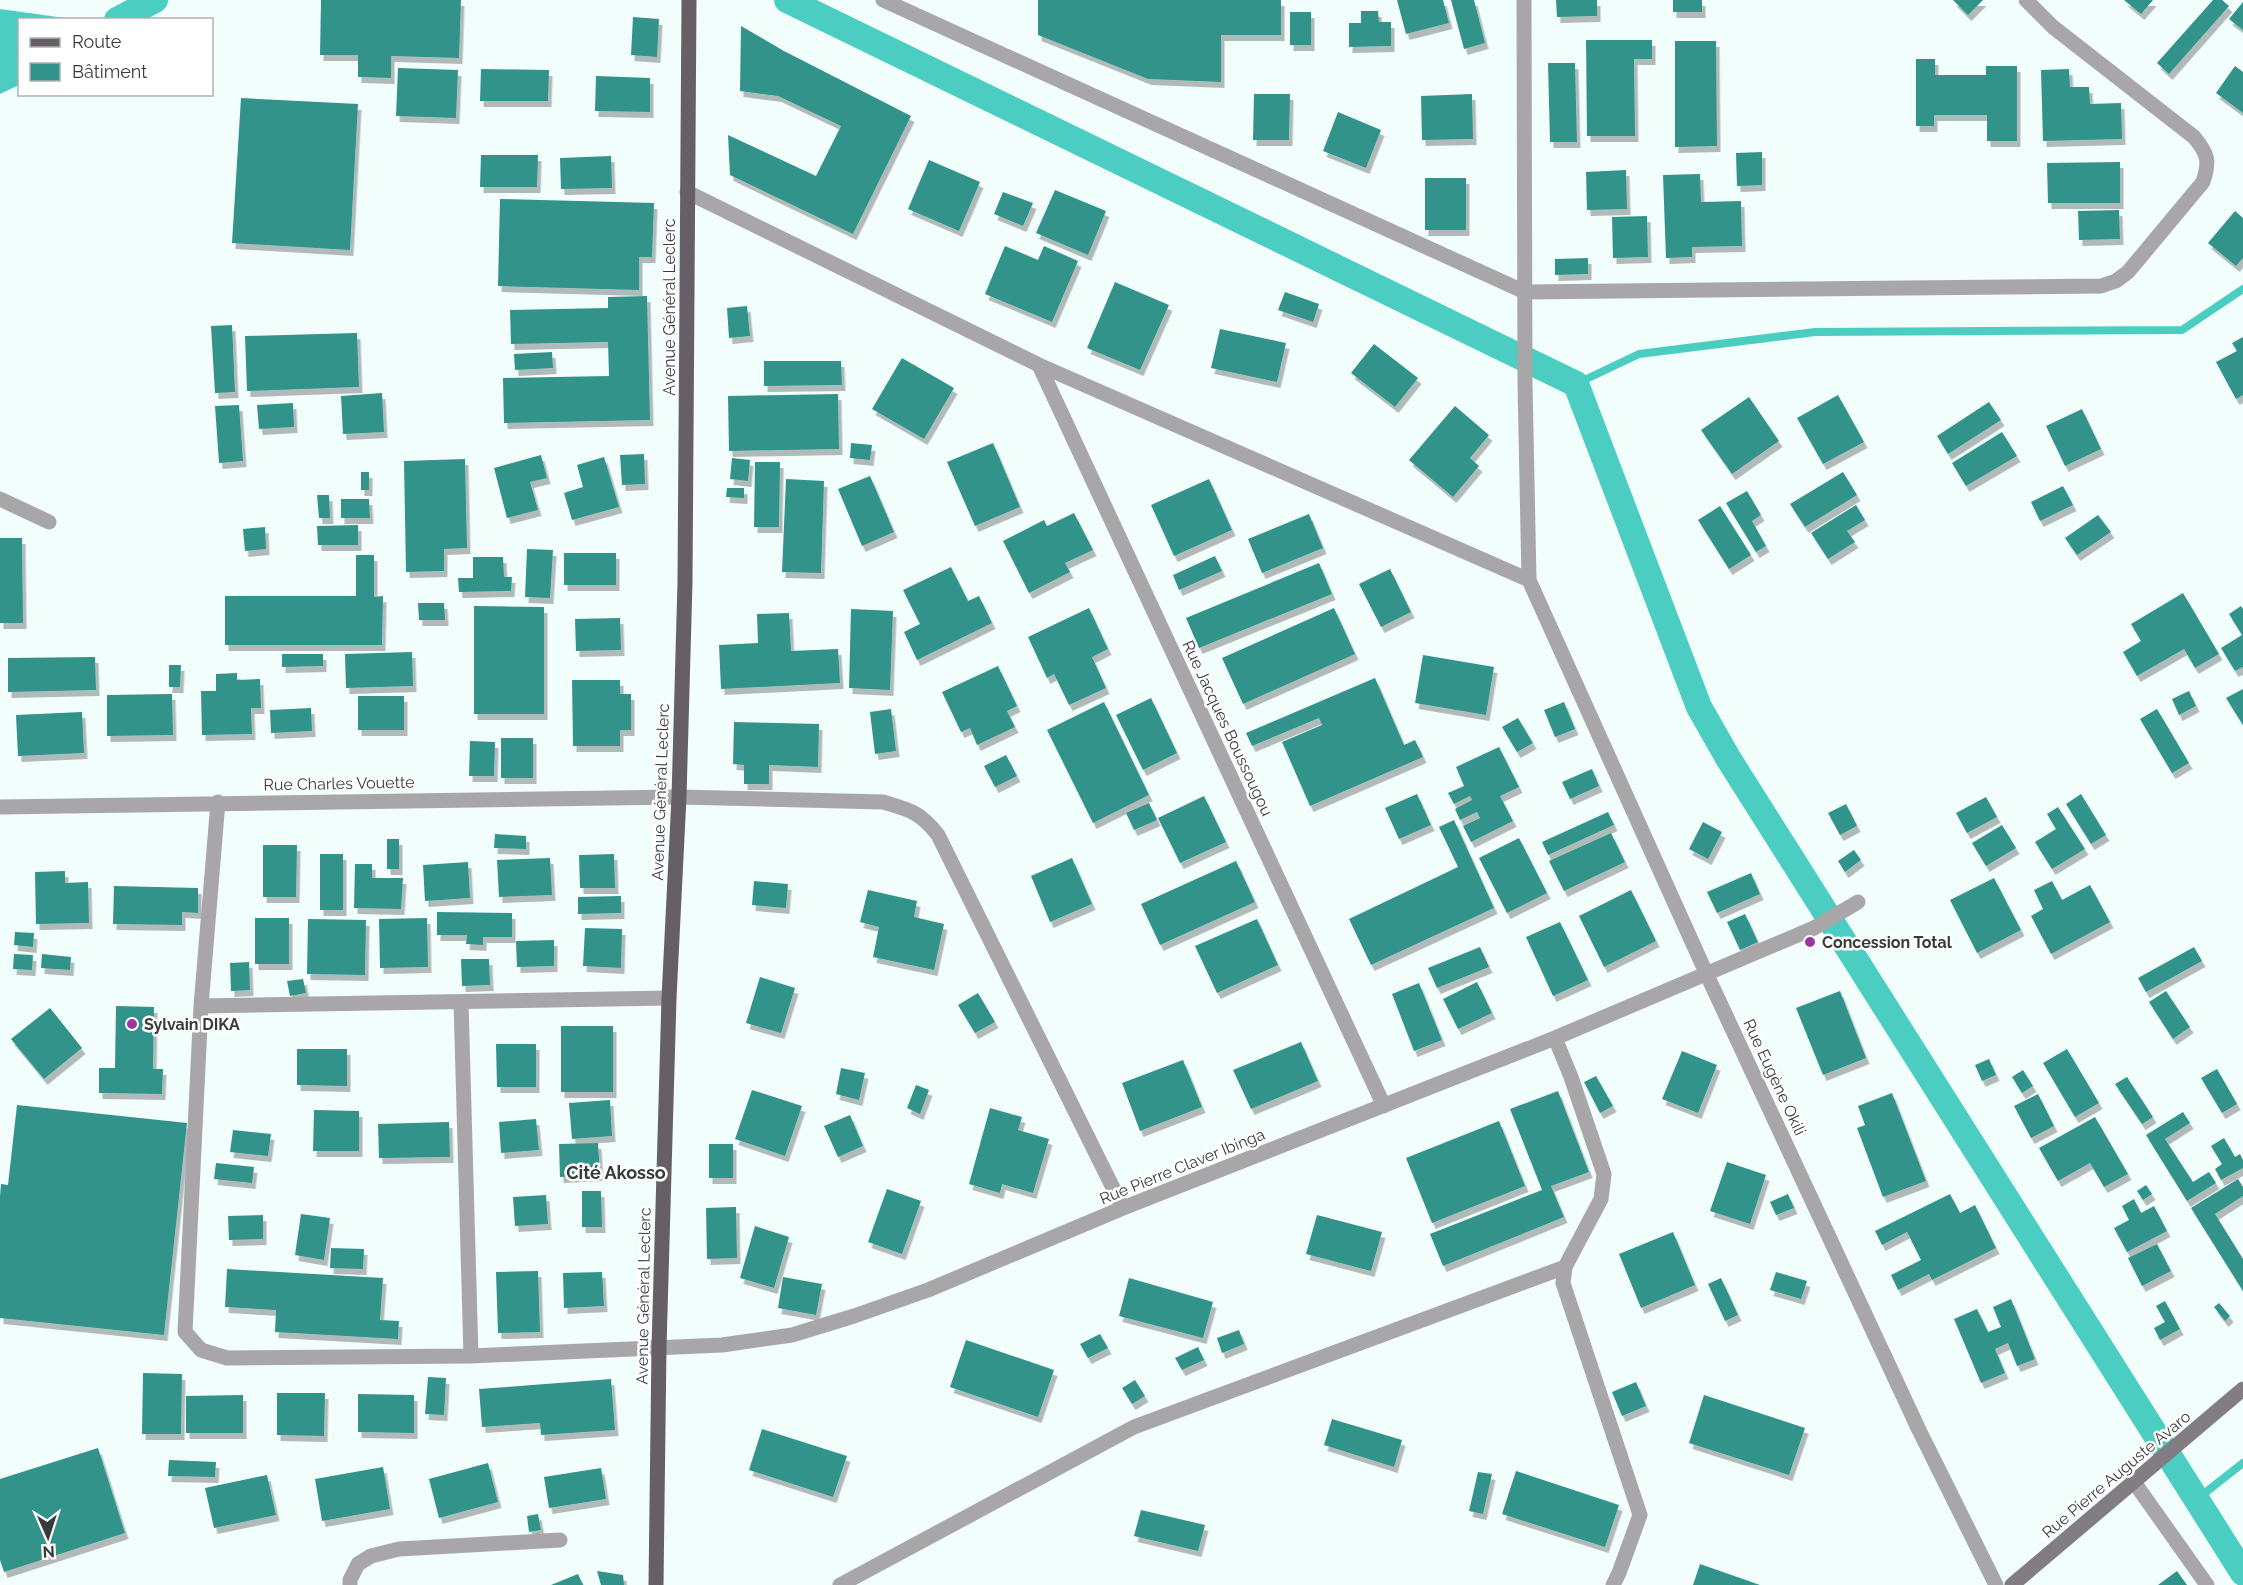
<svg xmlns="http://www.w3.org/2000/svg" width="2243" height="1585" font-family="Raleway,sans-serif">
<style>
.water{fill:#4ccdc2}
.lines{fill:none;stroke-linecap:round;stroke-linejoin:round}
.stream{stroke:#4ccdc2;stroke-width:8}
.canal{stroke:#4ccdc2;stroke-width:26}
.building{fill:#31938b;filter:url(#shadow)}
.street{stroke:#a9a6a9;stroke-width:15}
.secondary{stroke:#827d82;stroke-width:15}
.primary{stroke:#666066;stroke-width:15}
.poi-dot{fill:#9a379d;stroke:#fff;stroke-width:2}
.labels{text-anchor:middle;stroke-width:5;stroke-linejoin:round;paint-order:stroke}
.street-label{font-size:16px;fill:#373c3b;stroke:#fff}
.poi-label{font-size:16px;font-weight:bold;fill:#373c3b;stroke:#fff;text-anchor:start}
.neighbourhood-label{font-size:18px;font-weight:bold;fill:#373c3b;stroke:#fff}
</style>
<defs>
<filter id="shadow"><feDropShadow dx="3.5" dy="6" stdDeviation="0" flood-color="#0004"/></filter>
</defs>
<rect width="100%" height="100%" fill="#f1fefc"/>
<path class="water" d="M0,9L72,19L20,20L19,85L0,94Z"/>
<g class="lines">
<path class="stream" d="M1576,384L1639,354L1815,332L2182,330L2243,289
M2196,1500L2243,1463"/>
<path class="canal" d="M787,0L1576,384L1699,707L1728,758L2243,1573
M117,20L155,0"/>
</g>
<path class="building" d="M321,0H461L459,58L391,56V78L358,77V55H320Z
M1038,0H1281V35H1221V82L1148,79L1038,35Z
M1397,0H1443L1449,23L1406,34Z
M1451,0H1474L1485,43L1464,49Z
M1556,0H1597V16L1557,17Z
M1673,0H1702V12H1673Z
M1953,0H1983L1968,15Z
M2124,0H2153L2141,14Z
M2213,0H2222L2229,6L2169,74L2157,63Z
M2243,2V30L2229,19Z
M1361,11H1378L1379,22H1391V46L1349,47V23H1361Z
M1290,12H1311V45H1290Z
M633,17L659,19L657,57L631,55Z
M741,26L784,51L911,116L853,234L730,175L728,135L816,176L841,126L778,96L740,91Z
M1586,40H1652V59H1634L1635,136H1587Z
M1675,41H1716L1717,146L1675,147Z
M1916,59H1935V75H1986V66H2017V141H1987V115H1934V126H1916Z
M1548,63H1575L1577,142H1550Z
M2235,66L2243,72V113L2216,93Z
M398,68L458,70L456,118L396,116Z
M481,69L549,70L548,101H480Z
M2069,69L2070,87H2089L2090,104L2121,103L2122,139L2043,141L2041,70Z
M596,76L650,78V112L595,111Z
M1254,94H1290L1289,140H1253Z
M1472,94L1473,139L1422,140L1421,96Z
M241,98L358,104L350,250L232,243Z
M1338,112L1381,130L1366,168L1323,151Z
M1762,152V185L1737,186L1736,153Z
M481,155H538L537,187H480Z
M611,156L612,188L561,189L560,158Z
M929,160L980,182L959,231L908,209Z
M2120,162V203H2048L2047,163Z
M1626,170L1627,209L1587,210L1586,172Z
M1700,174L1701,202L1741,201L1742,246L1692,247V257L1666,258L1663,175Z
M1425,178H1466V230H1425Z
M1055,190L1106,211L1088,255L1036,233Z
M1003,192L1033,203L1023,226L994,214Z
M500,199L654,203L652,257H639V290L498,286Z
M2119,210L2120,239L2079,240L2078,211Z
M2235,211L2243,218V258L2236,266L2208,243Z
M1647,216L1648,257L1613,258L1612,217Z
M1005,246L1038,260L1044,246L1078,261L1052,322L985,294Z
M1588,258V274L1555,275V259Z
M1115,282L1169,305L1140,370L1087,348Z
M1285,292L1319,304L1313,322L1278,310Z
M647,296L650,420L504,423L503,378L609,376L608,342L511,344L510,310L608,308V297Z
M747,306L750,336L729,338L727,308Z
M232,325L235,392L215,393L211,326Z
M1220,329L1286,343L1277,382L1211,368Z
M357,333L359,387L247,391L245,336Z
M2243,337V395L2236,399L2216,362L2237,351L2232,343Z
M1374,344L1418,378L1395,407L1351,373Z
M552,352L553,368L515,370L514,354Z
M902,358L954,388L924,439L872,409Z
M764,361H841L842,385L764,386Z
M382,393L384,432L343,434L341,396Z
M838,394L839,449L729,451L728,396Z
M1838,395L1864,442L1823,464L1797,418Z
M1749,397L1779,441L1732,474L1701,430Z
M1989,402L2001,420L1948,454L1937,436Z
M293,403L294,427L259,429L257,405Z
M239,405L243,461L219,463L215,406Z
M1455,406L1489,435L1470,458L1479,466L1453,497L1409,460Z
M2082,409L2101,449L2065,466L2046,426Z
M2002,432L2017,456L1966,486L1952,463Z
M851,443L872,445L870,460L850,458Z
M993,443L1020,507L975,526L947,462Z
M644,454L645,484L622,485L620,455Z
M541,455L547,478L530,482L538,510L507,518L494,468Z
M604,457L619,507L572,520L564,493L583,487L577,465Z
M732,458L750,460L748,481L730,479Z
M465,459L467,548L444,549V571L406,572L404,461Z
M755,462H780L779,527H754Z
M361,472H369V490H361Z
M1843,472L1857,495L1805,527L1790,504Z
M870,476L894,532L862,546L838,489Z
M786,479L824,481L821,573L782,572Z
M1209,479L1232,530L1174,556L1151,505Z
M2063,486L2073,505L2040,521L2031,502Z
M727,488H744V498L726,497Z
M1747,491L1761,515L1752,521L1766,546L1756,552L1726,503Z
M317,495H329L330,518H319Z
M341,499H369L370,518H341Z
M1856,505L1865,520L1847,531L1855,542L1828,559L1811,533Z
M1720,506L1751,555L1729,569L1698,520Z
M1074,513L1093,550L1065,563L1070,572L1029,593L1003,541L1044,520L1047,526Z
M1309,514L1323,548L1262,573L1248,539Z
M2098,515L2111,532L2077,555L2065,538Z
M358,525V545H318L317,526Z
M265,527L266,549L245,551L243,529Z
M0,538H22L23,623H0Z
M527,549L553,550L550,598L525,597Z
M564,553H616V585H564Z
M356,555H374V597L383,596L382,645H225V596H356Z
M1215,556L1222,571L1179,590L1173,575Z
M473,557H503L504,577H512L511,591L459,592L458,578H473Z
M1319,563L1332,594L1199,648L1186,618Z
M951,567L968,601L979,596L992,623L917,660L904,632L920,624L903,590Z
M1390,569L1411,612L1381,627L1359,584Z
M2183,593L2219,654L2195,668L2184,649L2137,676L2123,652L2141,641L2131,624Z
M418,603H444L445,620H419Z
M474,606L544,607V714H474Z
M2241,606L2243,609V667L2235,671L2221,648L2242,635L2229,614Z
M1089,608L1108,649L1092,657L1106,688L1069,705L1054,674L1047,678L1028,637Z
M1334,608L1355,654L1243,704L1222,658Z
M851,609L893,611L890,690L849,688Z
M789,613L791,651L838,649L840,683L721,689L719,645L758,643L757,614Z
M620,618L621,650L576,651L575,619Z
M412,652L413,686L346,688L345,654Z
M282,654H323V666L282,667Z
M1423,655L1494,667L1486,715L1415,703Z
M95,657L96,690L8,692V658Z
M169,665H181L180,687H169Z
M998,666L1017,706L1007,711L1015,727L977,745L970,728L961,732L942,692Z
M237,673V680L260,679L261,708H251L252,734L202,735L201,691H216V674Z
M1375,678L1404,745L1415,740L1423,757L1310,806L1282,742L1322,725L1319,718L1252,746L1246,733Z
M572,680H620V694H631V730H620V746H573Z
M2243,689V725L2226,698Z
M2189,691L2196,706L2179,715L2172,699Z
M172,694L173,735L107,736V695Z
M358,696H404V730H358Z
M1151,698L1177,753L1143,770L1116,715Z
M1104,702L1149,795L1093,823L1047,730Z
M1564,702L1575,729L1555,737L1544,710Z
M311,708L312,731L271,733L270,710Z
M891,709L896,751L875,754L870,712Z
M2157,709L2189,763L2172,773L2140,719Z
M82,712L84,753L18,756L16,715Z
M1518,718L1533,743L1517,752L1502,727Z
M734,722L819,724L818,767L769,765V784H744V765L733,764Z
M501,738H533V778H501Z
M470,741L495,742L494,776H469Z
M1499,747L1519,787L1500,796L1513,821L1471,842L1463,826L1480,818L1477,812L1460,820L1455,809L1472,800L1470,796L1454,804L1448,793L1464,786L1456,767Z
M1006,755L1017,776L995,787L984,766Z
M1592,769L1599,786L1570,799L1562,782Z
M1417,794L1431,825L1399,839L1385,808Z
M2081,794L2106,835L2091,844L2066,804Z
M1204,796L1226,842L1180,863L1158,818Z
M1986,797L1997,817L1967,833L1956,813Z
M1149,803L1157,820L1134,830L1126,813Z
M1846,804L1857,826L1840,835L1828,813Z
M2058,807L2085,849L2052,869L2035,842L2056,829L2047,814Z
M1608,812L1614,825L1548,855L1542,842Z
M1454,820L1494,908L1371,965L1349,919L1458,867L1439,827Z
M1703,822L1722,832L1708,859L1689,849Z
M2002,825L2016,848L1986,866L1972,843Z
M1611,833L1625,862L1564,891L1549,861Z
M495,834L526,836V849L494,848Z
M1519,838L1547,893L1507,913L1479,858Z
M387,839H399V869H387Z
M263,845H297L296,897H263Z
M1854,850L1861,860L1845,872L1838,861Z
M320,854H343V910H320Z
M614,854L615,888H580L579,855Z
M550,858L552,895L499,897L497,860Z
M1072,858L1092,904L1050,922L1031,876Z
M1236,861L1255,902L1160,945L1141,904Z
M468,862L470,898L425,901L423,865Z
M355,864H372V878H403L401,909L354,908Z
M65,871V883L88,882L89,923L36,924L35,872Z
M1751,873L1760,894L1717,913L1707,892Z
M1994,878L2021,930L1977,953L1950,900Z
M754,881L788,884L786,908L752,905Z
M2052,881L2062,900L2090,885L2110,922L2051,954L2031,916L2043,909L2034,890Z
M114,886L198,888V913L182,912V925L113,924Z
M868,890L917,901L914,917L944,924L934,970L873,957L879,927L860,922Z
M1631,890L1656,941L1604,967L1579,916Z
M621,896V913L578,914V897Z
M437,912L512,913V937H483V945L466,944L467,935H437Z
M1745,914L1758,942L1740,950L1727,922Z
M255,918H289V964H255Z
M427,918L428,967L380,968L379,919Z
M308,919L366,920L365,975L307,974Z
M1257,919L1278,965L1217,993L1195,946Z
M1560,922L1588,980L1553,996L1526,937Z
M585,928L622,929L621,968L583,966Z
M15,932L34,933L33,947L14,945Z
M554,940V966L517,967L516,941Z
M1480,947L1489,967L1437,988L1428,968Z
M2194,947L2202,961L2146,992L2138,978Z
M14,954L33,955L32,970L13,969Z
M42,954L71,957L70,970L41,968Z
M461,959H489L490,985L462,986Z
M249,962L250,990L231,991L230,963Z
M760,977L795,988L781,1033L746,1023Z
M303,979L306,993L290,996L287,981Z
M1477,982L1492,1013L1458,1029L1443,999Z
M1419,983L1442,1040L1414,1051L1392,994Z
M1840,991L1866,1058L1823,1075L1796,1008Z
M2166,991L2190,1027L2173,1039L2149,1002Z
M978,993L995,1022L975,1033L958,1005Z
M116,1006L154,1007L153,1069H163L162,1094L99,1093V1068H115Z
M50,1008L82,1048L44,1079L11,1039Z
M561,1026H613V1092H561Z
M1301,1042L1318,1081L1251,1109L1233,1070Z
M496,1044H536V1087H497Z
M297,1049H347V1086L297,1085Z
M2067,1049L2099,1103L2075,1117L2043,1063Z
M1682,1051L1717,1065L1698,1113L1662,1099Z
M1989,1059L1996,1075L1982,1081L1975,1065Z
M1183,1060L1202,1107L1140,1131L1122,1083Z
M841,1068L865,1073L859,1100L836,1094Z
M2217,1069L2237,1104L2222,1113L2201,1078Z
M2023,1070L2033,1086L2022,1093L2012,1077Z
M1596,1076L1613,1106L1600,1113L1584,1082Z
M2127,1077L2153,1117L2142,1124L2115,1084Z
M916,1085L929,1090L920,1114L907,1108Z
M752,1090L802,1106L785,1156L735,1139Z
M1558,1091L1589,1172L1551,1186L1564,1217L1443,1266L1430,1234L1542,1190L1510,1109Z
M1892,1093L1926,1181L1883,1197L1857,1128L1865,1125L1858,1106Z
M2038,1094L2054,1126L2031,1138L2014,1106Z
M610,1100L612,1136L572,1139L569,1103Z
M17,1105L187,1123L164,1335L0,1318V1197L1,1184L8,1185Z
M990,1108L1022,1117L1018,1130L1049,1139L1033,1193L1002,1184L1000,1193L969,1184Z
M314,1110L359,1111V1151H313Z
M2183,1112L2190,1123L2165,1139L2193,1182L2209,1172L2216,1183L2187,1201L2146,1135Z
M850,1115L863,1146L838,1157L824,1126Z
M2095,1117L2128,1174L2104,1187L2090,1163L2058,1181L2039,1148Z
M536,1119L539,1150L501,1153L499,1122Z
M1499,1121L1525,1186L1432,1223L1406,1158Z
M449,1122L450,1157L379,1158L378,1124Z
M233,1130L271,1134L268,1156L230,1152Z
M2224,1138L2235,1157L2240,1154L2243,1160V1168L2221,1180L2215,1169L2222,1164L2211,1146Z
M598,1143L600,1175L560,1177L559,1144Z
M709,1144H733V1178H709Z
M1727,1162L1766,1175L1750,1224L1710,1211Z
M216,1163L254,1167L252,1183L214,1179Z
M2238,1179L2243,1187V1196L2215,1214L2243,1259V1291L2191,1208Z
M2146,1185L2152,1194L2143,1200L2137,1191Z
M887,1189L921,1201L902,1254L868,1242Z
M582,1191H601L602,1227H582Z
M1788,1194L1794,1208L1776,1215L1770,1202Z
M1950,1194L1960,1213L1975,1205L1996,1248L1932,1280L1929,1274L1898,1290L1891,1275L1921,1260L1907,1232L1882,1245L1875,1231Z
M546,1195L548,1224L515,1226L513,1197Z
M2134,1199L2141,1213L2154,1206L2167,1231L2127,1252L2114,1228L2129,1220L2122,1206Z
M736,1207L737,1258L707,1259L706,1208Z
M301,1214L330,1218L324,1260L295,1255Z
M263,1215V1239L229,1240L228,1216Z
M1317,1215L1382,1232L1371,1271L1306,1254Z
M755,1226L789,1237L774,1288L740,1278Z
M1673,1232L1695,1285L1641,1308L1619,1254Z
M2157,1244L2171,1271L2142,1286L2128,1258Z
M331,1248L364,1249L363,1269L330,1268Z
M227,1269L383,1278L380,1320L399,1321L398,1339L275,1332L276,1310L225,1307Z
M538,1271L540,1332L498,1333L496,1272Z
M602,1272L604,1306L564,1308L563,1273Z
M1776,1272L1807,1281L1801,1299L1770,1290Z
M783,1277L822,1284L816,1315L778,1308Z
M1129,1278L1213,1302L1203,1338L1119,1316Z
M1721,1278L1738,1315L1725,1321L1708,1284Z
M2011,1299L2035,1359L2017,1366L2008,1343L1995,1349L2005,1373L1981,1383L1954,1319L1977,1309L1988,1332L2001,1327L1993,1307Z
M2165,1301L2180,1329L2160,1340L2154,1328L2165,1322L2156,1306Z
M2219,1303L2230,1316L2225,1321L2214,1307Z
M1239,1330L1244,1344L1222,1353L1217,1338Z
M1100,1334L1108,1348L1088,1358L1080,1344Z
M966,1340L1054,1370L1038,1417L950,1387Z
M1198,1347L1204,1360L1182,1370L1175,1358Z
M143,1373L182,1374L181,1434H142Z
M428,1377L446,1378L444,1415L425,1414Z
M611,1379L615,1430L541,1435L540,1423L482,1427L479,1389Z
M1135,1380L1145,1396L1132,1404L1122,1388Z
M1636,1382L1646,1406L1622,1416L1612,1392Z
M277,1393H325L324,1436L277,1435Z
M358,1394L414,1395V1433L358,1432Z
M243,1395V1433H186V1396Z
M1704,1395L1805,1428L1789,1475L1689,1443Z
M1332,1419L1402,1440L1394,1467L1324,1445Z
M762,1429L847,1456L833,1497L749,1470Z
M98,1448L125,1533L4,1572L0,1560V1479Z
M169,1460L216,1462L215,1477L168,1476Z
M488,1463L498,1502L439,1518L429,1479Z
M383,1467L390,1509L322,1521L315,1479Z
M601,1468L606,1499L549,1508L544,1477Z
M1516,1471L1619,1505L1605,1547L1502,1514Z
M1478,1472L1492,1474L1483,1514L1469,1511Z
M267,1475L276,1515L214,1528L205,1488Z
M1141,1510L1205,1525L1198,1551L1134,1536Z
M538,1514L541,1530L529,1532L527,1516Z
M1700,1564L1760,1585H1693Z
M597,1571L623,1575L624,1585H601Z
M2177,1571L2187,1585H2158Z
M578,1574L583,1585H551Z"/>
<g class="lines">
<path class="street" d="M883,0L1525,292L2101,286L2116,281L2128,272L2203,182C2210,161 2208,154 2194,137L2053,27L2026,0
M1524,0L1525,383L1529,580L1707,975L1919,1430L1996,1585
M687,192L1039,365L1529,580
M1039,365L1384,1106
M0,499L49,522
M218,802L201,1006L185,1332L201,1350L227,1358L471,1356L722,1345L792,1335L854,1316L928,1290L1123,1208L1555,1038L1814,928L1858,902
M0,807L679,797L883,802C910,810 920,812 938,835L1123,1208
M461,1002L471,1356
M201,1006L669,998
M1555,1038L1571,1077L1604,1174L1601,1199L1565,1267L1563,1283L1640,1515L1619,1573L1613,1585
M2134,1482L2207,1585
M350,1585V1580L358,1564L371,1556L399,1549L560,1540
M840,1585L1134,1427L1565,1267"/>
<path class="secondary" d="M2012,1585L2243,1389"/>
<path class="primary" d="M656,1585L659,1347L669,998L679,797L685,582L689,0"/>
</g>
<g class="poi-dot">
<circle cx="1810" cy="942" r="6"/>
<circle cx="132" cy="1024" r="6"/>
</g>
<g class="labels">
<g class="street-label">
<text transform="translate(669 307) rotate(-90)" y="6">Avenue Général Leclerc</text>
<text transform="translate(1228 728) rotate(65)" y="6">Rue Jacques Boussougou</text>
<text transform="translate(339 783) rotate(-1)" y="6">Rue Charles Vouette</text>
<text transform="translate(660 792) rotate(-88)" y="6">Avenue Général Leclerc</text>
<text transform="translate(1775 1077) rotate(65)" y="6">Rue Eugène Okili</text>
<text transform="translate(1182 1166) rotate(-22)" y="6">Rue Pierre Claver Ibinga</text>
<text transform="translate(643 1296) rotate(-89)" y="6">Avenue Général Leclerc</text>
<text transform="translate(2116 1474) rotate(-40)" y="6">Rue Pierre Auguste Avaro</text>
</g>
<g class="poi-label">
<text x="1822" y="948">Concession Total</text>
<text x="144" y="1030">Sylvain DIKA</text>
</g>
<g class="neighbourhood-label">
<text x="616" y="1179">Cité Akosso</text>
</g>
</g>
<rect x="18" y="18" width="195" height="78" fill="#ffffff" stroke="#afb1b1" stroke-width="1.5"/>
<rect x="30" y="38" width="30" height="9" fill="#666066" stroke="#afb1b1" stroke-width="1.5"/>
<text x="72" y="48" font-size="18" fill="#373c3b">Route</text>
<rect x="30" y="63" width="30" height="18" fill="#31938b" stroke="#afb1b1" stroke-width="1.5"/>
<text x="72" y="78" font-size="18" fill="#373c3b">Bâtiment</text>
<g transform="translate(48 1537) rotate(177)" stroke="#ffffff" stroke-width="4.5" paint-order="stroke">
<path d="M0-4.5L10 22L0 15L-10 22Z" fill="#373c3b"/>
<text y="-9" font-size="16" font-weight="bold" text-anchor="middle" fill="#373c3b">N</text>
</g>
</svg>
